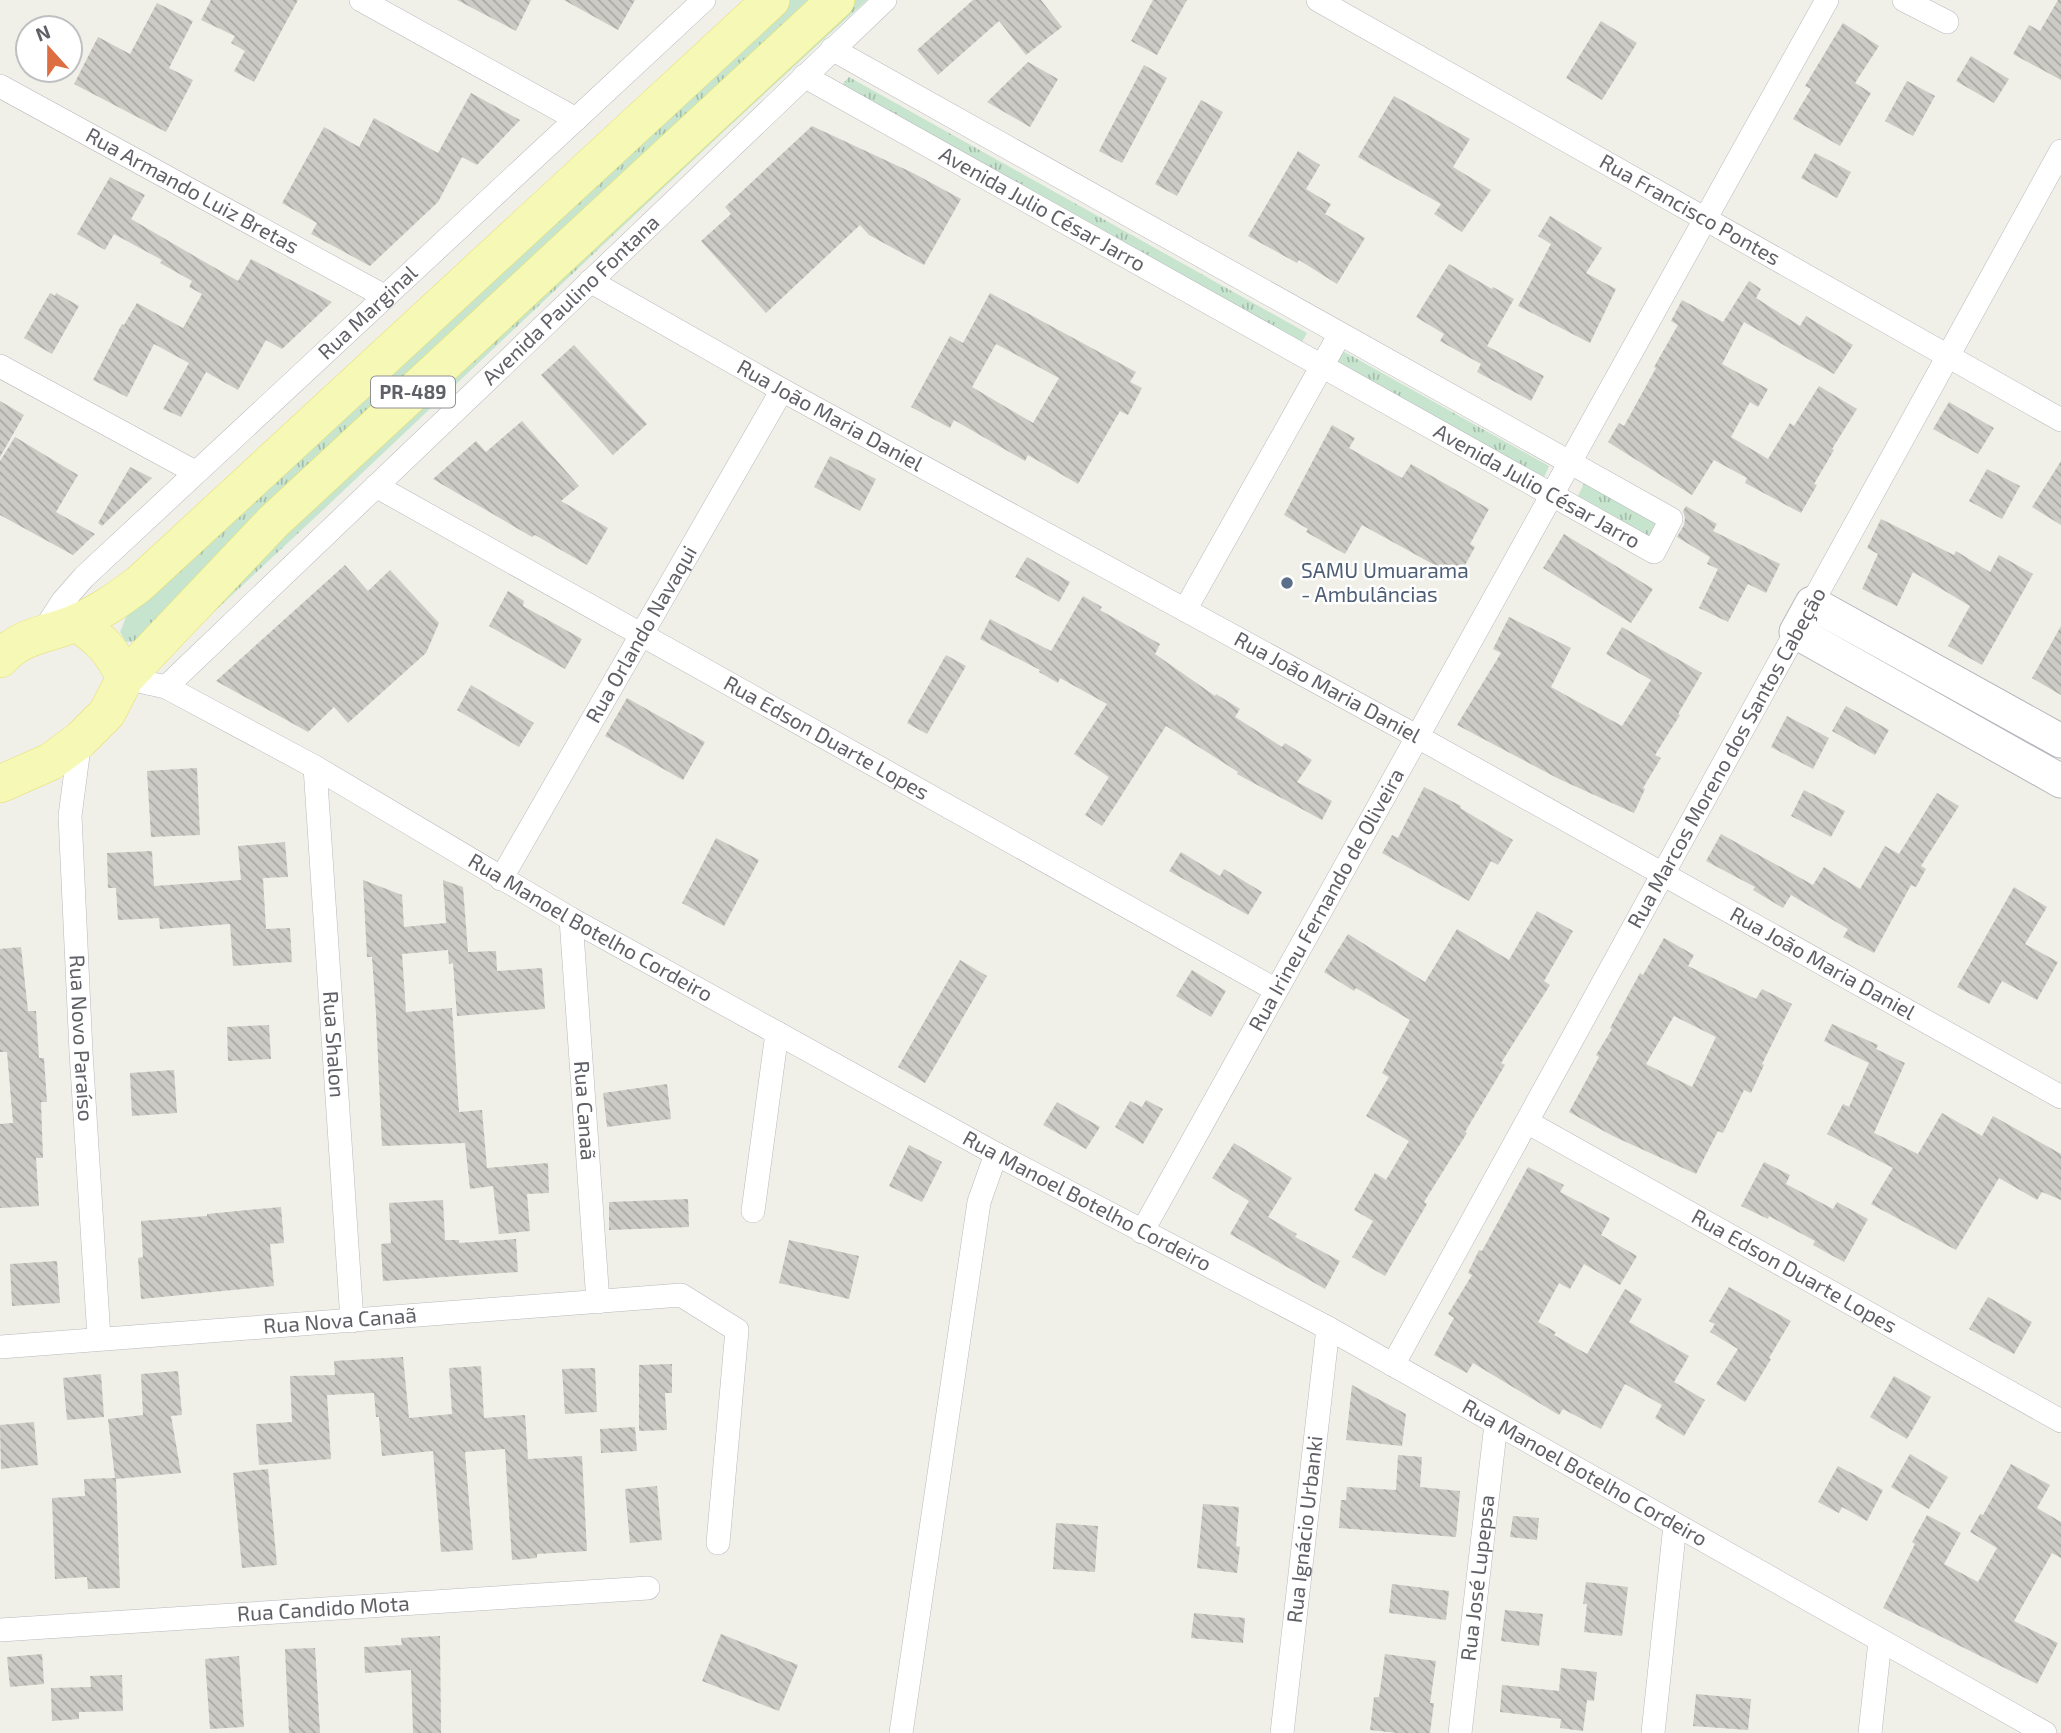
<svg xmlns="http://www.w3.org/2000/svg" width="2061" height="1733" font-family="'Exo 2',sans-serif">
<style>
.grass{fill:url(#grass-tufts)}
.building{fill:url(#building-back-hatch);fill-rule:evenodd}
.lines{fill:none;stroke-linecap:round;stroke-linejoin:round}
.street-casing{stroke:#b8b9bd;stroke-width:24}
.secondary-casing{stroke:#b7b8be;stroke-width:35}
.primary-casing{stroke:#e7de6a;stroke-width:38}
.street{stroke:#fff;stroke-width:23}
.secondary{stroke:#fff;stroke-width:33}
.primary{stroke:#f6f9b5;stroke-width:37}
.service-dot{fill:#5c6f8a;stroke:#fff;stroke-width:2.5}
.labels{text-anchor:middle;stroke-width:5;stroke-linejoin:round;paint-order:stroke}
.shield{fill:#fff;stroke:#909095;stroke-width:2}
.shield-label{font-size:19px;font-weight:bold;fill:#606167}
.street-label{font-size:21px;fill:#606167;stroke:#fff}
.service-label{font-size:21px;fill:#4e5e75;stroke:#fff;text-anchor:start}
</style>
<defs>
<pattern id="grass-tufts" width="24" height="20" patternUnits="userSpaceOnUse" patternTransform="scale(1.75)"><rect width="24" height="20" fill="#c7e5ce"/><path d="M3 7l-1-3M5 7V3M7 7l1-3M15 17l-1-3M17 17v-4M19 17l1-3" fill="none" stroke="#a5bdab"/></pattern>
<pattern id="building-back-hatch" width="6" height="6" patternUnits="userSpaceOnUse" patternTransform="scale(1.75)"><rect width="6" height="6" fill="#cccbc5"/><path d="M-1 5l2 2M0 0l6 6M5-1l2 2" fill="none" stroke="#a9a8a4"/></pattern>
</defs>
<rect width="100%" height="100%" fill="#f0f0e9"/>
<path class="grass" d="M784,0H810L138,641L126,642L120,632L126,617L144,598Z
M842,0H867C630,214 403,439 168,654L272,535Z
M849,77L1307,333L1301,344L840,87Z
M1341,350L1549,466L1543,480L1334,362Z
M1584,483L1656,523L1649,536L1578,496Z"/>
<path class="building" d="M211,0H298L254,82L234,71L245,51L231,43L235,36L201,20Z
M457,0H531L516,31Z
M564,0H635L618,30Z
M973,0H1041L1062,27L1026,55L999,21L938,75L917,50Z
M1153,0H1187L1157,55L1131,41Z
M2058,0H2061V80L2013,54L2029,25L2040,31Z
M157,3L193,21L169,68L193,80L166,132L74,84L98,37L130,54Z
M1601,21L1637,43L1602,100L1566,78Z
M1843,23L1879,46L1855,83L1871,93L1840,146L1793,119L1811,89L1805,86Z
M1971,56L2009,79L1994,103L1956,81Z
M1028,62L1058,79L1030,127L987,102Z
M1144,65L1167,78L1122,163L1099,151Z
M1907,81L1935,96L1913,136L1885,121Z
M471,93L520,120L477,165L462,157L438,202L370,266L311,234L317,223L282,203L324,127L359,147L374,118L438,153Z
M1394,96L1470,139L1453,167L1491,190L1462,232L1434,214L1441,204L1358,157Z
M1201,100L1223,112L1177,196L1155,184Z
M812,126L913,173L961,199L924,265L869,235L860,225L766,313L701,241L731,214L725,207Z
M1298,151L1320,165L1306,189L1331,204L1325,214L1365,238L1337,284L1299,260L1297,263L1248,236Z
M1815,153L1851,172L1837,198L1801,178Z
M110,177L145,195L131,219L196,257L238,281L251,259L332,302L282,349L266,340L238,390L206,372L181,417L163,409L189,363L154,344L127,397L93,380L122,324L124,325L137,303L183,328L202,294L189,287L192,281L160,263L162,260L114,234L105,250L77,234Z
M1550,216L1602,248L1586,273L1616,289L1590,343L1518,306L1551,244L1538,236Z
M1449,264L1492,289L1493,287L1514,299L1487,346L1544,376L1531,401L1477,372L1481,364L1440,341L1444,334L1416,317Z
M1749,281L1761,289L1756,298L1800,326L1806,316L1853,345L1834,374L1744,322L1722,364L1768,389L1758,407L1750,402L1731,437L1768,459L1790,423L1794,426L1819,386L1857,409L1832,449L1834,450L1814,484L1817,485L1801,513L1745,483L1747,478L1714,460L1692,495L1608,442L1619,423L1624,426L1656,368L1654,367L1678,325L1671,321L1682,300L1723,322Z
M50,293L55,296L56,293L79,306L52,354L24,338Z
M990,293L1136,372L1130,382L1142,388L1128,415L1120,411L1078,484L1028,455L1025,461L954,420L950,428L911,407L950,336L963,343ZM996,344L1059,378L1033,423L972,387Z
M574,345L647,424L613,455L541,375Z
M0,401L24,415L0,457Z
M1949,402L1994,428L1978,454L1933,429Z
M522,421L579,486L561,501L608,528L587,565L535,535L532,537L433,479L476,441L486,452Z
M1332,425L1355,438L1349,448L1402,478L1411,464L1489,509L1470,544L1475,547L1458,578L1362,525L1345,554L1306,532L1308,529L1284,515Z
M15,437L78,475L56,512L95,534L73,555L0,515V461Z
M830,456L876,479L860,511L814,487Z
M2061,461V525L2032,507Z
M130,467L152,478L102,526L98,523Z
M1987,469L2020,486L2002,519L1969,501Z
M1686,506L1717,524L1713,531L1780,564L1766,593L1748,584L1728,622L1699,608L1718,569L1707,564L1710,557L1677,537L1684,525L1685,518L1683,511Z
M1881,519L1954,555L1956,551L1990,572L1999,555L2033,574L1982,665L1948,646L1970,606L1913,572L1897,606L1862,589L1878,554L1867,548Z
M1564,534L1653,589L1631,623L1543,568Z
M1027,557L1070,582L1059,602L1015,577Z
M345,565L368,591L390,570L439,623L426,653L348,723L334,707L308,732L216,681Z
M508,591L524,601L523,606L582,639L565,669L489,626Z
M1083,596L1102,607L1100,610L1160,644L1155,654L1215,696L1216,694L1240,709L1235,717L1282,747L1285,743L1312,760L1297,782L1332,801L1322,820L1237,774L1238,772L1166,726L1102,826L1085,815L1109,777L1074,754L1107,704L1060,678L1058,683L1039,672L1040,670L980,639L990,619L1051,651Z
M1509,617L1571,648L1551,687L1622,726L1651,680L1606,654L1622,627L1702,673L1678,714L1680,715L1655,755L1661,758L1643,788L1645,789L1634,813L1559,779L1457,725L1501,653L1493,649Z
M2061,626V695L2032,678Z
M946,655L966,666L927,734L907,723Z
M471,685L534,723L519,747L457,710Z
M627,698L705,742L683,780L605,736Z
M1846,706L1889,730L1875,755L1832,731Z
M1787,716L1829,738L1813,769L1771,747Z
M197,768L200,835L151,837L147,771Z
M1424,787L1461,806L1460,808L1513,840L1498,865L1491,861L1469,901L1382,853L1392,835L1398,838Z
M1804,790L1845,811L1831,837L1791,816Z
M1937,793L1959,806L1921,866L1926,869L1916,887L1911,885L1874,953L1843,937L1848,929L1791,895L1783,908L1753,890L1755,887L1706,861L1721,834L1813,885L1824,867L1860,889L1885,846L1899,854Z
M716,838L759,860L724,926L682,903Z
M285,842L288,877L263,878L266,929L290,928L292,962L233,966L230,924L160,929L159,918L118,920L116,888H108L107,853L152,851L154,886L241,880L238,846Z
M1181,852L1220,876L1224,869L1262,892L1248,915L1169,871Z
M363,880L402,895L404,927L446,923L443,880L463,887L468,952L496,951L497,971L542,968L545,1009L457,1016L453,963L449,964L448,950L402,954L406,1012L452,1008L459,1112L482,1110L487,1168L548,1163L549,1193L527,1194L530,1231L499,1234L493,1186L470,1189L465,1143L382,1146L376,1014L372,957H367Z
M2014,887L2047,907L2025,944L2058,962L2037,1000L2002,981L1989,1004L1957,987Z
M1537,911L1573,931L1544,981L1550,985L1501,1063L1505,1065L1465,1132L1467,1133L1424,1202L1427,1204L1385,1276L1352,1257L1373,1221L1354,1210L1375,1173L1386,1180L1409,1141L1366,1116L1389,1077L1382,1073L1410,1020L1356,988L1354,991L1324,972L1348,934L1425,982L1457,929L1509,960Z
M1664,938L1694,955L1688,966L1756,999L1762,989L1792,1004L1762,1064L1764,1065L1751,1093L1744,1090L1723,1133L1718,1131L1696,1174L1613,1136L1569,1112L1599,1057L1596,1055L1612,1029L1610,1028L1640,973L1643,975ZM1674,1016L1716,1037L1692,1087L1646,1064Z
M21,947L28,1011H36L39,1058H44L47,1102H41L43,1158H36L39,1206L0,1208V1124L13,1123L7,1052H0V949Z
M960,960L987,976L925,1083L898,1067Z
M1192,970L1226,991L1211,1017L1176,996Z
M1832,1024L1878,1045L1876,1049L1905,1063L1874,1133L1918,1154L1942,1113L1982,1136L1993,1116L2061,1154V1200L2042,1192L2037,1200L1999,1178L1956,1250L1871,1204L1893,1168L1827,1134L1843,1104L1849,1107L1869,1063L1824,1041Z
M269,1025L271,1059L228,1061L227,1027Z
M174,1070L177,1113L132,1116L130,1073Z
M667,1084L671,1119L607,1127L603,1093Z
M1146,1100L1163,1109L1143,1144L1115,1127L1130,1101L1142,1107Z
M1057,1102L1100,1127L1086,1149L1043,1125Z
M1234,1143L1292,1178L1268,1217L1297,1234L1295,1237L1340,1261L1325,1289L1230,1234L1249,1201L1212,1178Z
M909,1145L942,1162L922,1202L889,1186Z
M1764,1162L1790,1175L1786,1184L1833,1209L1837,1202L1868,1219L1844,1262L1813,1245L1815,1241L1769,1216L1768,1219L1741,1206Z
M1528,1167L1564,1185L1560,1192L1610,1218L1601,1235L1637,1256L1620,1285L1584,1264L1570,1289L1559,1283L1538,1322L1556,1332L1554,1335L1587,1354L1625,1289L1642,1299L1629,1322L1689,1356L1674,1382L1705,1400L1684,1436L1655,1418L1662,1405L1625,1384L1601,1429L1563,1409L1559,1415L1473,1363L1467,1373L1434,1355L1454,1318L1448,1314L1472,1275L1468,1273L1479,1250L1482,1251Z
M688,1199L689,1227L609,1230V1202Z
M443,1200L445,1240H459V1243L516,1239L518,1272L383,1281L381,1244L391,1243L389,1203Z
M281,1207L284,1243L270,1244L274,1286L141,1299L138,1258L143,1257L141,1221L207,1216V1214Z
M789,1240L859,1256L849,1299L779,1283Z
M57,1261L60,1303L12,1306L10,1264Z
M1729,1287L1791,1321L1769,1358L1771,1359L1745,1402L1716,1384L1738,1349L1710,1332L1715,1324L1709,1321Z
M1988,1297L2032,1322L2014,1354L1969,1329Z
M403,1357L409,1418L452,1414L449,1368L481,1366L484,1418L525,1415L528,1459L582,1456L587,1551L537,1554V1558L512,1560L505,1449L465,1452L473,1550L441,1552L433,1451L382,1456L379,1417H376L374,1393L327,1395L331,1459L259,1465L256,1424L292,1422L290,1376L335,1375L334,1361Z
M672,1364V1393H665L667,1430L639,1431V1365Z
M595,1368L597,1412L565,1414L562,1369Z
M178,1371L182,1415L171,1416L181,1473L116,1479L120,1588L88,1589L87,1577L55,1579L52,1498L85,1496L84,1479L115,1478L108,1419L143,1415L141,1374Z
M101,1374L104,1417L67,1420L63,1378Z
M1894,1376L1931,1397L1907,1439L1870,1417Z
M1352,1385L1406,1414L1402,1446L1346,1440Z
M34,1422L38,1465L1,1469L0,1425Z
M635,1427L637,1451L601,1453L600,1429Z
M1910,1454L1948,1477L1929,1509L1891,1487Z
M1398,1455L1422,1457L1420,1487L1460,1491L1456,1537L1339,1528L1341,1500H1346L1347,1487L1396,1490Z
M2011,1464L2050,1485L2037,1508L2061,1522V1558L2052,1553L2014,1621L2058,1643L2037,1684L1883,1608L1915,1544L1912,1542L1927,1515L1961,1533L1944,1564L1978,1582L1997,1548L1970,1532L1980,1514L1983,1515Z
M1838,1466L1883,1490L1867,1521L1842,1507L1839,1513L1818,1502Z
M268,1469L277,1565L242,1568L233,1473Z
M657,1486L662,1540L630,1543L625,1489Z
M1203,1504L1239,1507L1236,1546L1240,1547L1237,1573L1197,1568Z
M1513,1516L1539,1518L1537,1540L1510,1537Z
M1056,1523L1098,1526L1095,1572L1053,1569Z
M1586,1582L1628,1587L1622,1636L1584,1632L1587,1604H1583Z
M1392,1584L1449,1591L1446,1620L1389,1613Z
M1505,1610L1543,1614L1539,1646L1501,1641Z
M1194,1613L1245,1618L1243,1643L1191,1638Z
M721,1634L798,1665L779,1711L702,1681Z
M440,1636L441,1733H413L411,1670L365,1673L364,1647L402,1645L401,1638Z
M315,1648L320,1733H289L285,1649Z
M42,1654L44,1684L10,1687L7,1657Z
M1385,1654L1436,1661L1430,1703H1434L1430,1733H1397L1370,1730L1374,1697H1379Z
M239,1656L244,1727L210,1729L205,1659Z
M1561,1668L1597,1672L1594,1701L1587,1700L1583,1731L1560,1728L1561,1719L1500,1712L1502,1685L1559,1691Z
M122,1675L123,1711L79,1712V1719L52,1721L51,1688L91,1687L90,1676Z
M1696,1694L1751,1699L1748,1730L1693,1726Z"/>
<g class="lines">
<defs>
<g id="street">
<path d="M361,0L576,119"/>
<path id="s1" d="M1318,0L2061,420"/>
<path d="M1904,0L1947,22"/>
<path id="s2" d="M804,76L1654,552L1671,519L832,49"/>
<path id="s3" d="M0,86L384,296"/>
<path id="s4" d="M590,281L782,390L1418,737L2061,1097"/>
<path d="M0,366L195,472"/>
<path id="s5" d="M376,486L1276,990"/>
<path d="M1812,603L2061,151"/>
<path d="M1185,610L1340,334"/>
<path id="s6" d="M42,633L63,601L84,577L704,0"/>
<path id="s7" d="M125,678L166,687L315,767L571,919L996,1154L1328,1328L2045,1733"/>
<path id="s8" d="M166,687L885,0"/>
<path id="s9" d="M80,740L70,816L81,1052L99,1338"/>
<path id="s10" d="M315,767L352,1321"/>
<path id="s11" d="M501,879L782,390"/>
<path id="s12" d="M571,919L598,1302"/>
<path id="s13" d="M1527,1122L2061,1421"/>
<path d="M753,1211L777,1033"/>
<path id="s14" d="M1142,1232L1827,0"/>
<path id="s15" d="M0,1347L681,1295L737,1330L718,1543"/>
<path d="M1393,1365L1796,632"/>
<path id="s16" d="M0,1630L648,1588"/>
<path d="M901,1733L979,1202L996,1154"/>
<path id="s17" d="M1282,1733L1328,1328"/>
<path id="s18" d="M1460,1733L1496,1424"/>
<path d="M1653,1733L1675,1525"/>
<path d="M1870,1733L1880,1641"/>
</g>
<path id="secondary" d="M2061,741L1812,603L1796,632L2061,781"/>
<path id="primary" d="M77,623C102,640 112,651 125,678
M0,659C23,633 50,635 78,622C101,612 120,598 139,584L771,0
M0,784L50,762L80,740L107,713L125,678L273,522L836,0"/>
</defs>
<use href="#street" class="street-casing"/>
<use href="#secondary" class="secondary-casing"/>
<use href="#primary" class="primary-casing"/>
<use href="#street" class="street"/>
<use href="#secondary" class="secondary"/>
<use href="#primary" class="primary"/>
</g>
<circle class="service-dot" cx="1287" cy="583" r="7"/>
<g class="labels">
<rect class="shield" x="371" y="376.5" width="84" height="31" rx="5"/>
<g class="shield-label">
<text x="413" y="399">PR-489</text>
</g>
<g class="street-label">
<text dy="7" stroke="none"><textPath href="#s3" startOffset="219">Rua Armando Luiz Bretas</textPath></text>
<text dy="7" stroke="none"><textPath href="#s2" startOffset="273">Avenida Julio César Jarro</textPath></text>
<text dy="7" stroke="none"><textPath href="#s1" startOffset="427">Rua Francisco Pontes</textPath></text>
<text dy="7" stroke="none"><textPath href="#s8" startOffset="560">Avenida Paulino Fontana</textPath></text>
<text dy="7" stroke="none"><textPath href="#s6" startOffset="458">Rua Marginal</textPath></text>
<text dy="7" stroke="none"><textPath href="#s4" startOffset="275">Rua João Maria Daniel</textPath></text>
<text dy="7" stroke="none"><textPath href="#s2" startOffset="840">Avenida Julio César Jarro</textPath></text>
<text dy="7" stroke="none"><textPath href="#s11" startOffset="282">Rua Orlando Navaqui</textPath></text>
<text dy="7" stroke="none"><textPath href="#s4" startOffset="842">Rua João Maria Daniel</textPath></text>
<text dy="7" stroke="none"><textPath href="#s5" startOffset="516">Rua Edson Duarte Lopes</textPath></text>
<text transform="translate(1727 758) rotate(-61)" y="7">Rua Marcos Moreno dos Santos Cabeção</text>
<text dy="7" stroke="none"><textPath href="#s14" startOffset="380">Rua Irineu Fernando de Oliveira</textPath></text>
<text dy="7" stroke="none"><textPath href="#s7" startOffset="530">Rua Manoel Botelho Cordeiro</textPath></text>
<text dy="7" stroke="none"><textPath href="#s4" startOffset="1409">Rua João Maria Daniel</textPath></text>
<text dy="7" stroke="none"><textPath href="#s9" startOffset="299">Rua Novo Paraíso</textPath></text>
<text dy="7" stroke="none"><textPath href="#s10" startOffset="278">Rua Shalon</textPath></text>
<text dy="7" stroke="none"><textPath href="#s12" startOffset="192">Rua Canaã</textPath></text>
<text dy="7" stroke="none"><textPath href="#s7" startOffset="1097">Rua Manoel Botelho Cordeiro</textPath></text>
<text dy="7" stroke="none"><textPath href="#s13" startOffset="306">Rua Edson Duarte Lopes</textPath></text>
<text dy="7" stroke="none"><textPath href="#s15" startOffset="341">Rua Nova Canaã</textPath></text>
<text dy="7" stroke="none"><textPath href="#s7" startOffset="1664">Rua Manoel Botelho Cordeiro</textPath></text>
<text dy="7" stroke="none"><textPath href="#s17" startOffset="205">Rua Ignácio Urbanki</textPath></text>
<text dy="7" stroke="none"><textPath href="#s18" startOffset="156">Rua José Lupepsa</textPath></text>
<text dy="7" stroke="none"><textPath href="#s16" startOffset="324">Rua Candido Mota</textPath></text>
</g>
<g class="service-label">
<text x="1301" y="578">SAMU Umuarama<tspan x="1301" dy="24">- Ambulâncias</tspan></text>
</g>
</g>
<g transform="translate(49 49) rotate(339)"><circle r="33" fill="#ffffff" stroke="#bfc0c2" stroke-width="2"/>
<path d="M0-5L12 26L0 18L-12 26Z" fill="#dd6e42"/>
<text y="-10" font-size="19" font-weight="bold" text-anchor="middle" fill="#606167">N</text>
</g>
</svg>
